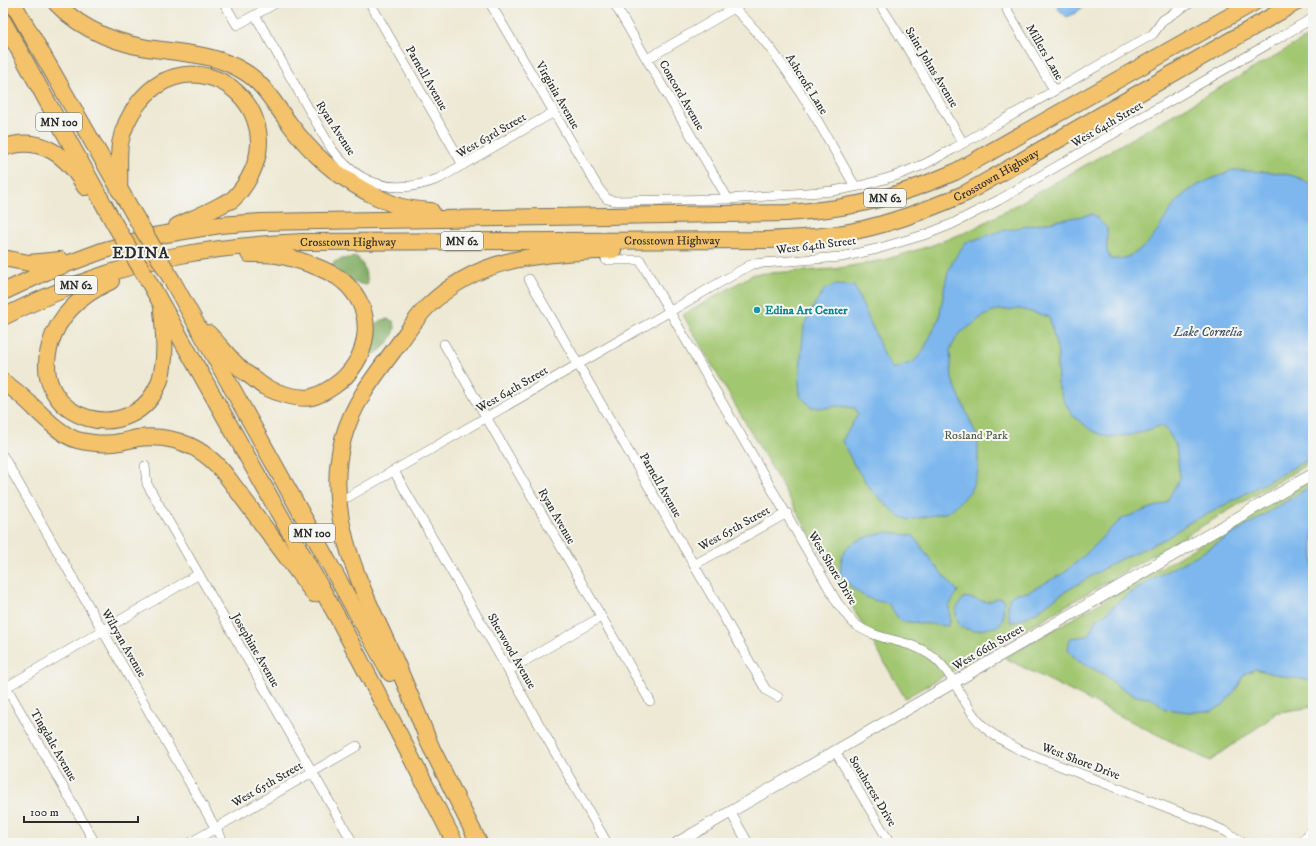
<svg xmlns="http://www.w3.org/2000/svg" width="1316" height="846" font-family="'IM FELL DW Pica',serif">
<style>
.green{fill:#a2c771;stroke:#66794e}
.forest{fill:#81ac63;stroke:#566c47}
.water{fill:#7db7ee;stroke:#54718c}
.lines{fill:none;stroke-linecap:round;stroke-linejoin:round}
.minor-casing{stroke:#6f6e66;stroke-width:10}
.tertiary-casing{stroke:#6f6e66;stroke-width:12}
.motorway-casing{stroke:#6f6e66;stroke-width:18}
.minor{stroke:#fff;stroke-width:9}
.tertiary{stroke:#fff;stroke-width:11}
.motorway{stroke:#f3c26a;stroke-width:16}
.motorway-bridge-casing{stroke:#6f6e66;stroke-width:18;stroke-linecap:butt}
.motorway-bridge{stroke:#f3c26a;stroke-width:16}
.culture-dot{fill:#0f9aa8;stroke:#f6f6f2;stroke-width:1.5}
.labels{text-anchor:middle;stroke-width:4;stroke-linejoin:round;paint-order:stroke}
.shield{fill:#f6f6f2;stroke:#686867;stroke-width:1}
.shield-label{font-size:11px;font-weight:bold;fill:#2b2b2b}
.street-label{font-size:12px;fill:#2b2b2b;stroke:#f6f6f2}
.culture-label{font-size:12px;font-weight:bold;fill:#0d838f;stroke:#f6f6f2;text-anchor:start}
.park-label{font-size:12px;fill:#4f5a40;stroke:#f6f6f2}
.water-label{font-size:13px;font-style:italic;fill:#456;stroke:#f6f6f2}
.district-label{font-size:16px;font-weight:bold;letter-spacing:1px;fill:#2b2b2b;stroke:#f6f6f2}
</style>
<rect width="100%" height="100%" fill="#f6f6f2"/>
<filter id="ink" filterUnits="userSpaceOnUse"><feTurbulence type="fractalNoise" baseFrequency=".025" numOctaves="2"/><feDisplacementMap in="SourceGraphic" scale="8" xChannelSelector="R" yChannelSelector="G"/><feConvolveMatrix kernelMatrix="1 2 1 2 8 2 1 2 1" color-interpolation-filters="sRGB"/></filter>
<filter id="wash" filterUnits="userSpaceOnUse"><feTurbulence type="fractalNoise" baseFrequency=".012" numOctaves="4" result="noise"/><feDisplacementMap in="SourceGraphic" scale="16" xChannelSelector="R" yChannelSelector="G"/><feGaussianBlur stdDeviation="0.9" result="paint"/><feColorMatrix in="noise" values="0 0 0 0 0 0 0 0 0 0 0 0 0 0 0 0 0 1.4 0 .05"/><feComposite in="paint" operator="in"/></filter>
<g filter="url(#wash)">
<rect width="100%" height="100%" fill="#ede9d4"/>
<path class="green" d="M1313,34V461L1028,628L905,698L683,315L754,274L834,269L884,260L930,246L971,230L1002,213Z
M1313,479V707L1273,713L1275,715L1210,761L1005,658Z"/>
<path class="forest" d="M357,257L363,265L368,281V284L366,285L352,282L331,265C337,258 349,258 357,257Z
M387,319L393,321C394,323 395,325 395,327C395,337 381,353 372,355L367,352L370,328L382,320Z"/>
<path class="water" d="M1057,3H1088L1077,12L1067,17L1059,10Z
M1233,170C1260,173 1290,168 1313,186V457L1212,512L1190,522L1167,538L1115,562L1060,595L1035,613L1015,622H1010L1008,608L1009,598L1016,593L1028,592L1064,573L1086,554L1108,531L1123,518L1166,503L1180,478L1176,446L1166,428L1160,426L1132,435L1108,437L1092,431L1073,416L1063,399L1058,385L1057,363L1058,353L1049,317L1020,309L997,310L982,317L958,335L950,350L952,379L978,439V472L970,492L949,512L909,520L897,515L871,490L853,463L842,441L858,414L855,408L839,406L823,408L811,407L800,396L799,381L804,325L816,302L825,289L836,285L854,286L876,335L883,354L893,369L913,362L922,353L939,319L945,285L948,272L953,261L965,243L1000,231L1093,214L1107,228V252L1111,259C1123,260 1125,258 1135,253C1158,241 1163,214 1181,197C1196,183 1215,178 1233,170Z
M1313,485V680C1293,679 1274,674 1255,669L1244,674L1238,687L1223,705L1212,711L1189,712L1165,709L1154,699L1136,696L1119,687L1105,675L1078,661L1068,650L1070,638L1088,636L1096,619L1105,614L1119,601L1152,579L1203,552Z
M888,532L914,536C927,556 941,574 958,591L949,606L950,623L948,626L900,621L888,603C865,600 854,592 840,574C841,569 840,563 842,558C846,539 872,536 888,532Z
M965,597L987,602L998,598L1004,599L1003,621L996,627L974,631L960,627C954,612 954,609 965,597Z"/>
</g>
<g filter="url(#ink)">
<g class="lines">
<defs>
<path id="minor" d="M224,3L237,25L276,3
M370,3L463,165
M490,3L599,189L607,199L615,201L728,199L833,191L864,185L895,176L925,164L953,149L1153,34L1163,20L1190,3
M614,3L728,199
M728,3C783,50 819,125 855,186
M879,3L905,44L963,143
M1007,3V10L1054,90
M255,15L331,148C359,187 396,196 440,178L554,112
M647,59L734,8
M606,260H640L838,604C844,610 849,620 856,625C878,641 907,639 929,654C951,668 960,697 975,717C987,733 1005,742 1022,751L1202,821L1227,832L1243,843
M529,279L766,690L778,697
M444,344L650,701
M3,456L224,843
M145,466L147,484L353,843
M394,471L607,843
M348,497L752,264L841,257L877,249L927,234L952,224L999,200L1313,18
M694,565L787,513
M509,670L601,617
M3,681L95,843
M3,689L199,574
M835,751L890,843
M731,813L748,843
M190,843L357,746
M1301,843L1313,829"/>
<path id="tertiary" d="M677,843L1313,474"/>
<g id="motorway">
<path d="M13,3L132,211"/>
<path d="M56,3C83,32 123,46 162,50C190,54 217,55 243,71C263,82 275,105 289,123C311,153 334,174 367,192C377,197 387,202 398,206C408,209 420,210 431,211"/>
<path d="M3,21L114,223"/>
<path d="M3,148C40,134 68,156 85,187"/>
<path d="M119,190C120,175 118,159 120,144C125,116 146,85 175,77C222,64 266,106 258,153C255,170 245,188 232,200C228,202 224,203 221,205C207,213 192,219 177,226"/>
<path d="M3,258L29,263L60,260"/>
<path d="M111,281C83,294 58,315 50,345C28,423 136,450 160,380C167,357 164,334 162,310"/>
<path d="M173,282L390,673"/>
<path d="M153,289L338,618L398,732L455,843"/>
<path d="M3,292L48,271L102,251L154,236L220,225L260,222L788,213C808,211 828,210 847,206C885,200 920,187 955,172L1253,3"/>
<path id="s1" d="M3,317C59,289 119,266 181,255C222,247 262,244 303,242L767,240C791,239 814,238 838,234C883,227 925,211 966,193L1295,3"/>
<path d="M208,333C219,344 229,358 241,369C244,372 249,375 253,378C257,381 261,385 265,387C277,393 299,400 312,397C319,395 328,390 334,386C370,361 378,312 344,282C331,270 295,258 277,255C268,254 258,254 249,254"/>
<path d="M3,382C28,396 52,432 77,440C90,443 107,445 120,442C126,441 132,439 138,438C175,434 206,448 228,478L314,594"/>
<path d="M426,737L479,843"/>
<path d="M431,747C419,717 407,687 394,658C363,590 322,516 343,439C352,405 373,378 394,350C405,336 415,319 427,307C482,253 542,255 613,250"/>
</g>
</defs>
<use href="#minor" class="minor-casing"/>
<use href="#tertiary" class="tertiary-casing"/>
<use href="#motorway" class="motorway-casing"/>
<use href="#minor" class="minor"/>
<use href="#tertiary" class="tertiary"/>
<use href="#motorway" class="motorway"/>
<defs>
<path id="motorway-bridge" d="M132,211L173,282
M114,223L153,289"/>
</defs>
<use href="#motorway-bridge" class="motorway-bridge-casing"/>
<use href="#motorway-bridge" class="motorway-bridge"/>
</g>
</g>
<circle class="culture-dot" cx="757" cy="310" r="4"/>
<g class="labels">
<g class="shield">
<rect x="36" y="113" width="46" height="18" rx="3"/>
<rect x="864" y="189" width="42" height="18" rx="3"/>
<rect x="441" y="232" width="42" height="18" rx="3"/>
<rect x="55" y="276" width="42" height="18" rx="3"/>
<rect x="289" y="524" width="46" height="18" rx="3"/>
</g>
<g class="shield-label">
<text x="59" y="126">MN 100</text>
<text x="885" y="202">MN 62</text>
<text x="462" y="245">MN 62</text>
<text x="76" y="289">MN 62</text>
<text x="312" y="537">MN 100</text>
</g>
<g class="street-label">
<text transform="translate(1045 52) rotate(60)" y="4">Millers Lane</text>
<text transform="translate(932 67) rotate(59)" y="4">Saint Johns Avenue</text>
<text transform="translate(427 78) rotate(60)" y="4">Parnell Avenue</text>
<text transform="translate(807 84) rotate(58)" y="4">Ashcroft Lane</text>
<text transform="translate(558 95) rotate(60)" y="4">Virginia Avenue</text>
<text transform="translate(682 95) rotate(60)" y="4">Concord Avenue</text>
<text transform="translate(1107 124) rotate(-30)" y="4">West 64th Street</text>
<text transform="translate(336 128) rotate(57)" y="4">Ryan Avenue</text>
<text transform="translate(491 135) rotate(-30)" y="4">West 63rd Street</text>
<text dy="4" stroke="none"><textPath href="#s1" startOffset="1017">Crosstown Highway</textPath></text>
<text dy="4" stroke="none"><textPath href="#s1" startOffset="681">Crosstown Highway</textPath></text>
<text dy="4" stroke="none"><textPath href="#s1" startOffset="357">Crosstown Highway</textPath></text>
<text transform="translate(816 245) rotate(-7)" y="4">West 64th Street</text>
<text transform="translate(512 389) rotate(-30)" y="4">West 64th Street</text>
<text transform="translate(661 485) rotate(60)" y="4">Parnell Avenue</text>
<text transform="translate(557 516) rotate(60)" y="4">Ryan Avenue</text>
<text transform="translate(734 528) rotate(-29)" y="4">West 65th Street</text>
<text transform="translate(833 568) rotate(59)" y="4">West Shore Drive</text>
<text transform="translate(124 643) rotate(60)" y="4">Wilryan Avenue</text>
<text transform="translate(988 647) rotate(-30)" y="4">West 66th Street</text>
<text transform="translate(256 650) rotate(60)" y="4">Josephine Avenue</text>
<text transform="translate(512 651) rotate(60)" y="4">Sherwood Avenue</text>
<text transform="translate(54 745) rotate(60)" y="4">Tingdale Avenue</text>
<text transform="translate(1081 761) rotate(21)" y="4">West Shore Drive</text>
<text transform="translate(267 784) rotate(-30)" y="4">West 65th Street</text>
<text transform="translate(873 791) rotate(59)" y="4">Southcrest Drive</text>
</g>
<g class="culture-label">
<text x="765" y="314">Edina Art Center</text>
</g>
<g class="park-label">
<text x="976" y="439">Rosland Park</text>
</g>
<g class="water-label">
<text x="1208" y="336">Lake Cornelia</text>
</g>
<g class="district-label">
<text x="141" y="258">EDINA</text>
</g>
</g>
<rect width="1316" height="846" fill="none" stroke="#f6f6f2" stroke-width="16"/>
<path d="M24 816v6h114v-6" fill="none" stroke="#2b2b2b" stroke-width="2"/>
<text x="30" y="816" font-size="12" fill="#2b2b2b" stroke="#f6f6f2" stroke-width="3" paint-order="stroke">100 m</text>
</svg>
